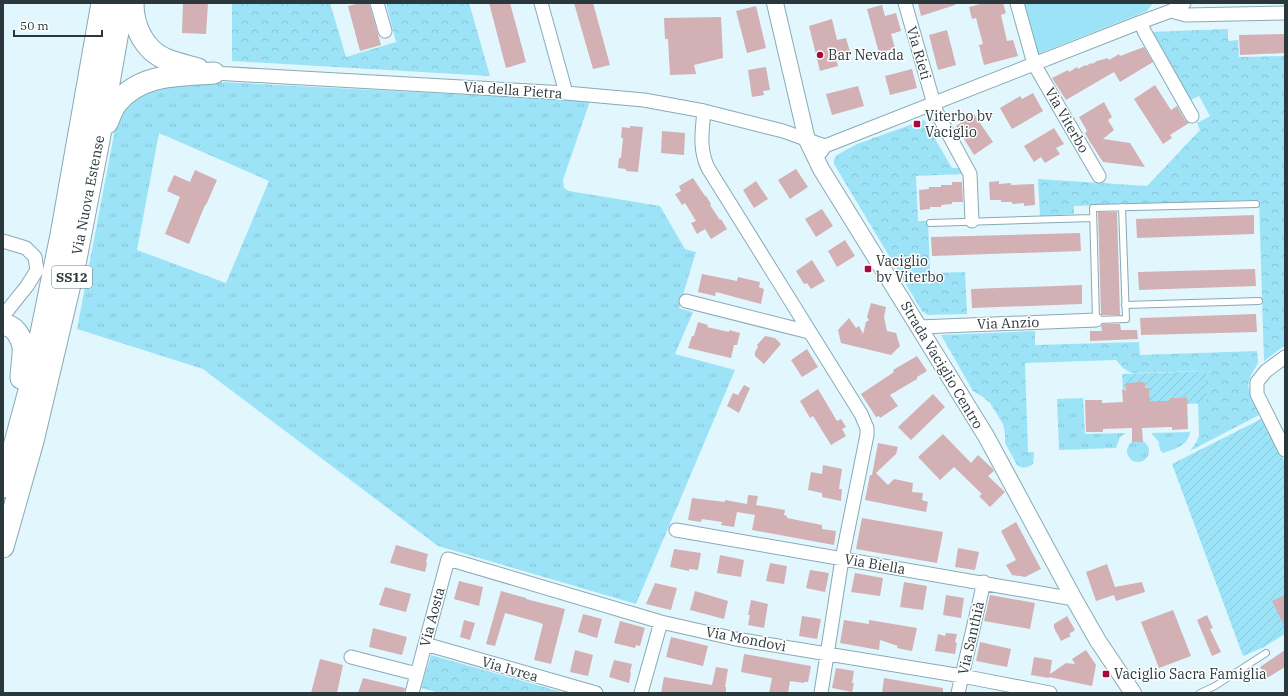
<svg xmlns="http://www.w3.org/2000/svg" width="1288" height="696" font-family="'IBM Plex Serif',serif">
<style>
.grass{fill:url(#grass-tufts);fill-rule:evenodd}
.park{fill:url(#park-crowns)}
.garden{fill:url(#garden-furrows)}
.pitch{fill:#9de3f8}
.building{fill:#d3b0b3}
.lines{fill:none;stroke-linecap:round;stroke-linejoin:round}
.service-casing{stroke:#88aab5;stroke-width:8}
.minor-casing{stroke:#88aab5;stroke-width:15}
.tertiary-casing{stroke:#88aab5;stroke-width:18}
.trunk-casing{stroke:#88aab5;stroke-width:23}
.service{stroke:#fff;stroke-width:6}
.minor{stroke:#fff;stroke-width:13}
.tertiary{stroke:#fff;stroke-width:16}
.trunk{stroke:#fff;stroke-width:21}
.poi-dot{fill:#a50a3d;stroke:#fff;stroke-width:1.5}
.labels{text-anchor:middle;stroke-width:3;stroke-linejoin:round;paint-order:stroke}
.shield{fill:#fff;stroke:#6a7476;stroke-width:1}
.shield-label{font-size:13px;font-weight:bold;fill:#2a383c}
.street-label{font-size:14px;fill:#2a383c;stroke:#fff}
.poi-label{font-size:14px;fill:#2a383c;stroke:#fff;text-anchor:start}
</style>
<defs>
<pattern id="grass-tufts" width="24" height="20" patternUnits="userSpaceOnUse"><rect width="24" height="20" fill="#9de3f8"/><path d="M3 7l-1-3M5 7V3M7 7l1-3M15 17l-1-3M17 17v-4M19 17l1-3" fill="none" stroke="#87c4d6"/></pattern>
<pattern id="park-crowns" width="20" height="18" patternUnits="userSpaceOnUse"><rect width="20" height="18" fill="#9de3f8"/><path d="M2 6a3 3 0 1 1 6 0M12 15a3 3 0 1 1 6 0" fill="none" stroke="#87c4d6"/></pattern>
<pattern id="garden-furrows" width="10" height="10" patternUnits="userSpaceOnUse"><rect width="10" height="10" fill="#9de3f8"/><path d="M-1 1l2-2M0 10L10 0M9 11l2-2" fill="none" stroke="#87c4d6"/></pattern>
</defs>
<rect width="100%" height="100%" fill="#e1f7fd"/>
<path class="grass" d="M220,82L590,101L563,180L564,188L569,191L660,206L685,249L696,252L679,308L693,312L675,354L735,370L636,604L438,546L203,369L77,329L119,108L146,86ZM159,133L269,181L226,283L137,250Z
M1083,398L1085,434L1126,433L1120,437L1116,448L1059,450L1057,399Z
M1190,432C1188,446 1175,449 1163,453L1160,450L1159,442L1151,433Z
M1127 451a11 11 0 1 1 22 0a11 11 0 1 1-22 0Z"/>
<path class="park" d="M232,3H330L346,57L396,42L386,3H469L490,76L232,61Z
M1228,29V41L1238,40L1239,57L1285,56V345L1264,361L1259,200L1074,206V214L1040,216L1038,179L1147,186L1200,130L1197,123L1210,116L1199,96L1189,101L1150,32Z
M924,120L952,168H963V174L916,176L918,221H928L930,273L965,272L967,314L928,315L922,311L834,164V159L837,155L857,144Z
M1035,331V345L1139,342L1140,355L1257,351L1258,363L1251,375L1248,386L1251,395L1261,414L1190,451L1197,441L1199,435L1198,403H1206V371L1131,373L1123,368L1116,360L1025,363L1028,452H1034L1033,464C1027,468 1023,469 1017,465L1005,443V434L1003,424L990,403L983,397L973,391L941,335Z
M431,655L565,693H440L421,688Z"/>
<path class="garden" d="M1206,371L1207,403L1187,404L1186,397L1170,398V403L1150,404L1149,388C1141,388 1137,383 1128,383L1126,389H1123L1122,374Z
M1263,418L1285,463V634L1264,647L1243,656L1172,464Z"/>
<path class="pitch" d="M1023,3H1153L1147,11L1038,54Z"/>
<path class="building" d="M183,3H208L206,34L182,33Z
M360,3H369L381,45L360,51L348,6Z
M489,3H510L526,62L506,68Z
M574,3H593L610,65L593,69Z
M918,3H955V5L921,16Z
M984,3H1003L1006,13L1001,15L1007,41L1013,40L1018,56L984,65L979,45L983,44L976,18L972,19L969,7Z
M882,5L885,16L896,13L901,31L891,34L895,48L879,53L867,9Z
M756,6L766,48L747,53L736,11Z
M721,17L723,58L694,65L696,74L670,75L668,39H665L664,18Z
M832,19L837,40L846,38L851,55L836,59L838,66L820,71L809,26Z
M947,30L956,65L938,70L929,35Z
M1285,34V53L1240,55L1239,35Z
M1144,47L1153,62L1120,82L1114,72L1066,100L1052,78L1068,70L1069,72L1077,67L1078,69L1085,65L1086,66L1091,63L1092,64L1097,61L1108,58L1109,60L1119,54L1120,56Z
M766,67L770,90L763,91L764,95L752,97L748,70Z
M912,69L917,88L890,95L885,76Z
M1155,85L1171,110L1177,106L1185,120L1189,123L1170,135L1172,138L1163,144L1134,99Z
M858,86L864,106L832,115L826,94Z
M1033,93L1043,111L1012,129L1000,108L1020,96L1022,99Z
M1104,102L1112,117L1108,120L1114,130L1103,139L1130,143L1145,167L1103,162L1090,142L1085,133L1087,131L1079,117Z
M974,114L993,142L974,155L956,126Z
M630,126L643,127L638,172L626,171V169L618,168L619,158H621L623,138H621L622,127L630,128Z
M1054,128L1064,144L1056,148L1060,154L1045,163L1041,157L1034,162L1024,146Z
M662,131L685,133L684,155L661,153Z
M796,169L808,187L790,199L778,180Z
M195,170L217,180L206,205H205L189,244L165,234L180,197L167,191L174,175L190,182Z
M693,178L705,196H706L711,204L710,205L720,220L721,219L727,229L711,239L705,229L697,234L691,223L696,221L685,203L682,205L675,194L681,191L679,186Z
M756,181L768,199L754,208L743,190Z
M999,181V184L1011,183V185L1034,184L1035,205L1024,206V203L1012,204V202H1001V200H990L989,182Z
M952,182H962L963,202H952V204L941,205V207H930V209L920,210L919,190L929,189V187H941V185H952Z
M822,209L833,226L816,237L805,219Z
M1098,212H1117L1120,315H1102L1101,314Z
M1254,215V234L1137,238L1136,219Z
M1080,233L1081,251L932,256L931,237Z
M845,240L855,256L837,267L828,251Z
M812,260L825,281L811,289L807,283L804,284L796,271Z
M1255,269L1256,286L1139,290L1138,272Z
M702,274L737,281L738,277L760,282L759,287L764,289L761,304L716,292L715,296L698,292Z
M1082,285V304L972,308L971,289Z
M871,303L886,307L884,317L887,331L896,333L900,346L891,355L841,343L838,330L849,318L856,328L859,326L863,334L866,322L869,320L867,317Z
M1256,314L1257,332L1141,335L1140,318Z
M698,322L708,325L707,327L729,332V330L740,333L737,345H734L731,358L688,348L692,336H694Z
M1103,324H1120L1121,330H1137L1138,339L1090,341V331H1102L1101,326Z
M765,336L775,338L781,344L764,364L755,356V352L758,347L757,345Z
M807,349L818,367L802,377L791,360Z
M917,356L927,371L917,377V379L890,395L898,406L880,418L879,416L876,417L861,394L894,372L893,370Z
M1143,382L1145,383V388H1149L1150,401H1170V398L1187,397L1188,429L1172,430V427L1142,428L1143,442H1132V428L1103,429V432H1086L1085,400H1102V403L1123,402L1122,389L1126,390V384L1128,383Z
M744,385L750,388L739,413L727,406L733,393L738,395Z
M818,389L837,421L841,419L846,427L842,429L846,436L831,445L813,416L810,418L800,401Z
M933,394L945,407L911,440L898,427Z
M943,434L971,463L978,455L993,469L994,471L988,476L1005,492L990,507L979,496L982,494L954,467L940,480L918,457Z
M878,443L898,447L896,454L876,473L888,485L894,479L913,483L912,492L923,493L922,500L928,502L926,512L865,500L870,475H872Z
M823,465L842,469L839,489H842L841,501L822,497V493L808,490L811,472L822,474Z
M748,495L758,496L756,505L785,510L784,515L787,516V518L822,525V529L836,531L834,545L752,530L755,515L737,512L734,527L721,525L722,522L702,519L701,522L688,520L692,498L725,502V500L747,504Z
M862,518L943,532L937,563L856,549Z
M1016,522L1041,569L1025,577L1012,575L1006,565L1016,560L1001,531Z
M396,545L428,554L426,562L427,563L425,572L390,563Z
M958,548L979,552L975,570L955,567Z
M674,549L701,553L698,570L689,569V571L670,567Z
M720,555L744,560L741,577L717,573Z
M770,563L787,566L784,584L766,581Z
M1107,564L1115,587L1142,582L1145,592L1116,601L1114,595L1096,601L1086,572Z
M810,570L829,573L825,592L806,588Z
M855,573L883,578L880,596L851,592Z
M459,581L483,587L479,606L454,599Z
M904,582L927,586L923,610L900,607Z
M655,583L677,588L671,610L646,604Z
M385,587L411,594L406,612L379,605Z
M501,591L526,598V599L565,609L551,664L534,660L543,624L537,622L505,613L495,646L486,644Z
M695,591L728,601L724,619L690,610Z
M946,595L964,598L961,618L943,615Z
M990,595L1035,603L1030,629L984,621Z
M1285,595V627L1272,601Z
M751,600L768,604L764,628L748,625L750,615H748Z
M1173,610L1191,656L1159,668L1141,622Z
M583,614L602,619L597,638L578,632Z
M1207,615L1213,628L1210,629L1221,652L1212,656L1197,620Z
M802,616L821,619L817,639L799,636Z
M1067,616L1075,630L1069,634L1071,636L1061,641L1054,628V624Z
M464,620L475,623L470,640L460,637Z
M844,620L869,624V620L917,628L912,651L897,648L898,646L880,640L879,650L840,643Z
M620,621L645,628L640,646L636,645L635,648L614,643Z
M373,628L407,637L402,655L369,647Z
M946,633L957,634L955,642L957,643L955,654L935,651L938,634L945,636Z
M671,637L708,646L703,666L666,657Z
M980,642L1011,649L1007,667L976,661Z
M575,650L593,655L588,676L570,672Z
M1086,650L1096,665L1092,686L1049,677V678L1031,675L1034,657L1052,660L1050,674L1066,663L1075,664L1072,659Z
M1285,650V667L1267,678L1260,667Z
M744,654L811,666L808,682H804V683L790,681L788,693H769L772,678L741,672Z
M320,659L343,665L337,693H311Z
M614,660L632,664L630,672L631,673L629,683L609,677Z
M716,667L728,669L725,687H726V693H661L664,677L712,685Z
M836,668L854,671L852,683H854L852,692L832,688Z
M363,678L405,688L404,693H358Z
M884,678L943,688V693H882Z"/>
<g class="lines">
<defs>
<path id="service" d="M1122,207L1126,319L1096,320L1093,208L1256,204
M930,223L1093,218
M1125,305L1259,301
M1200,693L1215,686L1266,653"/>
<path id="minor" d="M377,3L385,31
M541,3L566,93
M905,3L936,111L970,174L972,221
M1017,3L1034,64L1099,176
M1171,11L1186,15L1285,13
M1141,22L1144,31L1192,116
M214,73L566,93L644,100L704,111L783,131L825,146
M704,111C702,132 699,149 708,168L861,414L867,428V435L842,559L821,693
M821,152L825,146L1141,22L1171,11L1184,3
M3,241L26,248L35,257L37,270L27,286L3,316
M686,301L809,332
M919,327L1096,320
M1285,357L1266,371L1257,382V394L1285,450
M676,530L1074,599
M425,644L596,693
M351,657L417,674
M412,693L448,559L661,622L736,639L962,676L1050,693
M641,693L661,622
M958,693L984,582"/>
<path id="tertiary" d="M775,3L807,140L821,169L986,436L1074,599L1098,641L1133,693"/>
<path id="trunk" d="M133,3C133,15 135,25 141,36C143,39 145,43 148,46C159,61 182,64 198,69
M107,123C110,117 112,109 117,103C141,73 179,76 214,73
M3,325C14,324 21,337 23,346C24,355 21,369 21,378
M3,487L30,387L61,235L102,3
M3,547L33,441L76,259L99,140L123,3"/>
</defs>
<use href="#service" class="service-casing"/>
<use href="#minor" class="minor-casing"/>
<use href="#tertiary" class="tertiary-casing"/>
<use href="#trunk" class="trunk-casing"/>
<use href="#service" class="service"/>
<use href="#minor" class="minor"/>
<use href="#tertiary" class="tertiary"/>
<use href="#trunk" class="trunk"/>
</g>
<g class="poi-dot">
<circle cx="820" cy="55" r="4"/>
<rect x="913" y="120" width="8" height="8" rx="2"/>
<rect x="864" y="265" width="8" height="8" rx="2"/>
<rect x="1102" y="670" width="8" height="8" rx="2"/>
</g>
<g class="labels">
<rect class="shield" x="52" y="266" width="40" height="22" rx="3"/>
<g class="shield-label">
<text x="72" y="282">SS12</text>
</g>
<g class="street-label">
<text transform="translate(919 53) rotate(74)" y="5">Via Rieti</text>
<text transform="translate(513 90) rotate(4)" y="5">Via della Pietra</text>
<text transform="translate(1067 120) rotate(60)" y="5">Via Viterbo</text>
<text transform="translate(88 195) rotate(-79)" y="5">Via Nuova Estense</text>
<text transform="translate(1008 323) rotate(-2)" y="5">Via Anzio</text>
<text transform="translate(942 365) rotate(59)" y="5">Strada Vaciglio Centro</text>
<text transform="translate(875 564) rotate(10)" y="5">Via Biella</text>
<text transform="translate(432 617) rotate(-75)" y="5">Via Aosta</text>
<text transform="translate(971 638) rotate(-77)" y="5">Via Santhià</text>
<text transform="translate(746 639) rotate(11)" y="5">Via Mondovì</text>
<text transform="translate(510 669) rotate(16)" y="5">Via Ivrea</text>
</g>
<g class="poi-label">
<text x="828" y="60">Bar Nevada</text>
<text x="925" y="121">Viterbo bv<tspan x="925" dy="16">Vaciglio</tspan></text>
<text x="876" y="266">Vaciglio<tspan x="876" dy="16">bv Viterbo</tspan></text>
<text x="1114" y="679">Vaciglio Sacra Famiglia</text>
</g>
</g>
<rect width="1288" height="696" fill="none" stroke="#2a383c" stroke-width="8"/>
<path d="M14 30v6h88v-6" fill="none" stroke="#2a383c" stroke-width="2"/>
<text x="20" y="30" font-size="12" fill="#2a383c" stroke="#ffffff" stroke-width="3" paint-order="stroke">50 m</text>
</svg>
